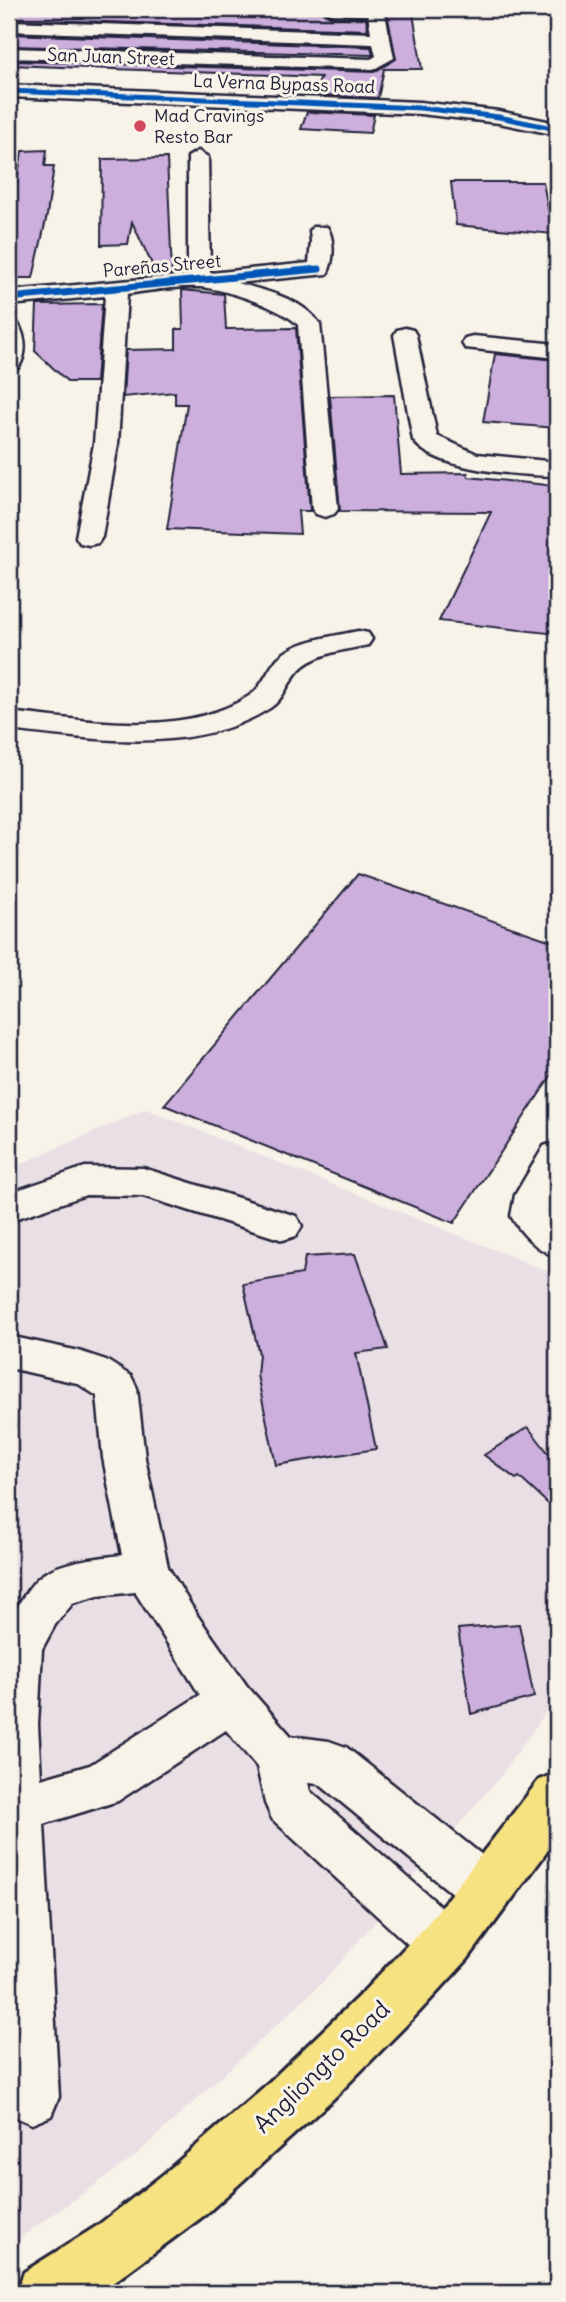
<svg xmlns="http://www.w3.org/2000/svg" width="566" height="2302" viewBox="0 0 566 2302" font-family="Delius,sans-serif">
<style>
.built{fill:#eadfe5}
.building{fill:#ccafdd;stroke:#22223b;stroke-width:2}
.lines{fill:none;stroke-linecap:round;stroke-linejoin:round}
.minor-casing{stroke:#22223b;stroke-width:5}
.major-casing{stroke:#22223b;stroke-width:6}
.minor{fill:#f7f3e8;fill-rule:evenodd}
.major{fill:#f7e281;fill-rule:evenodd}
.cycleway-far1-casing{stroke:#f7f3e8;stroke-width:8}
.cycleway-casing{stroke:#f7f3e8;stroke-width:10}
.cycleway-far1{stroke:#0057b8;stroke-width:5}
.cycleway{stroke:#0057b8;stroke-width:7}
.poi-dot{fill:#d1495b;stroke:#f7f3e8;stroke-width:2.5}
.labels{text-anchor:middle;stroke-width:6;stroke-linejoin:round;paint-order:stroke}
.far-street-label{font-size:18px;fill:#22223b;stroke:#f7f3e8}
.far-poi-label{font-size:18px;fill:#22223b;stroke:#f7f3e8;text-anchor:start}
.near-street-label{font-size:24px;fill:#22223b;stroke:#f7f3e8}
</style>
<rect width="100%" height="100%" fill="#f7f3e8"/>
<filter id="ink" filterUnits="userSpaceOnUse"><feTurbulence type="fractalNoise" baseFrequency=".0143" numOctaves="2"/><feDisplacementMap in="SourceGraphic" scale="14" xChannelSelector="R" yChannelSelector="G"/><feConvolveMatrix kernelMatrix="1 2 1 2 8 2 1 2 1" color-interpolation-filters="sRGB"/></filter>
<g filter="url(#ink)">
<!-- built -->
<path class="built" d="M425,9H557V17L427,18Z
M146,1109L552,1273L557,1266V1697L499,1778L325,1980L134,2157L9,2246V1169Z"/>
<!-- building -->
<path class="building" d="M9,9L322,12L332,17L366,18L368,30L9,19Z
M387,13H413L422,69H384L378,98L314,95L321,77L10,65L12,61L374,72L396,59Z
M9,34L371,47L373,55L9,46Z
M307,112L374,115L370,133L301,129Z
M47,150L45,166H54L47,215L33,278H9V231L22,151Z
M167,158L172,274L157,275L132,222L128,244L101,245L102,159Z
M451,182H543L553,234L456,225Z
M182,290L224,294L226,329L296,328L310,511H298L300,534L167,529L187,404H175V392L123,397L126,350L176,349V329H183Z
M102,304L96,382H68L35,351L37,305Z
M495,354L557,360V428L483,422Z
M394,395L401,474L468,473V477L557,486V634L439,621L491,512L340,511L330,396Z
M358,874L557,943V1067L454,1223L164,1105Z
M355,1254L388,1349L356,1353L376,1449L276,1465L257,1375L259,1354L243,1284L302,1274L305,1257Z
M528,1427L557,1464V1512L519,1477L516,1479L484,1455Z
M519,1624L534,1697L471,1714L458,1629Z"/>
<g class="lines">
<!-- minor casing -->
<g class="minor-casing">
<path id="minor" d="M323,9H384L394,58L374,69L9,58V48L371,59L376,56L373,44L9,31V21L371,33L368,15L332,14Z
M9,85L420,102L499,111L557,123V135L499,123L420,114L9,97Z
M198,151L208,157L210,273L309,263L311,241L310,231L313,227H327C335,239 334,262 327,274L237,283C266,291 302,298 320,324L338,509L334,514L325,517L316,514L312,509L298,325C283,308 220,287 197,287C174,286 150,291 127,294L118,444L102,537L98,543L89,545L80,543L76,537L94,444L105,296L9,305V291L188,275V157Z
M9,320L17,322C26,336 28,354 18,368L10,370Z
M405,328L413,330L416,335L437,436L477,454L557,462V476C522,475 434,471 413,440L394,335L397,330Z
M473,336L557,344V358L465,348L462,343L465,338Z
M358,631L368,633L372,639L368,645C346,650 315,653 299,670C288,682 284,699 270,708C195,756 91,739 9,730V712C85,720 181,739 249,696C263,687 267,670 278,658C298,639 333,637 358,631Z
M557,1142V1188L550,1212L557,1219V1257C538,1251 521,1234 511,1216L515,1195L544,1146Z
M85,1167L143,1168L296,1216L302,1226L296,1236L283,1240L143,1196L86,1195L9,1221V1193Z
M9,1336L79,1351L106,1360L131,1376L137,1388L145,1458L168,1567L197,1615L247,1686L291,1736L329,1741L346,1747L506,1874L513,1891L506,1908L488,1915L470,1908L319,1784L308,1783L310,1791L463,1926L470,1944L463,1962L445,1969L427,1962L272,1819L265,1803L257,1767L226,1730L118,1801L44,1824L59,2097L51,2116L32,2124L13,2116L9,2105V1622C18,1607 29,1582 45,1573C66,1560 98,1558 122,1555L103,1458L97,1396L77,1383L9,1368ZM135,1592L200,1695L90,1765L41,1779L38,1725L42,1649L55,1625L73,1603L98,1596Z"/>
</g>
<!-- major casing -->
<g class="major-casing">
<path id="major" d="M557,1773V1838L467,1960L418,2013L334,2098L206,2214L99,2293H16L24,2272L97,2226L165,2173L263,2088L363,1992L429,1922L539,1780Z"/>
</g>
<!-- minor -->
<use href="#minor" class="minor"/>
<!-- major -->
<use href="#major" class="major"/>
<!-- cycleway-far1 casing -->
<g class="cycleway-far1-casing">
<path id="cycleway-far1" d="M9,91L420,108L499,117L557,129"/>
</g>
<!-- cycleway casing -->
<g class="cycleway-casing">
<path id="cycleway" d="M9,298L319,269"/>
</g>
<!-- cycleway-far1 -->
<use href="#cycleway-far1" class="cycleway-far1"/>
<!-- cycleway -->
<use href="#cycleway" class="cycleway"/>
</g>
</g>
<!-- markers -->
<circle class="poi-dot" cx="140" cy="126" r="7"/>
<g class="labels">
<!-- far-street labels -->
<g class="far-street-label">
<text transform="translate(111 57) rotate(2)" y="6">San Juan Street</text>
<text transform="translate(284 84) rotate(2)" y="6">La Verna Bypass Road</text>
<text transform="translate(162 266) rotate(-5)" y="6">Pareñas Street</text>
</g>
<!-- far-poi labels -->
<g class="far-poi-label">
<text x="154" y="122">Mad Cravings<tspan x="154" dy="21">Resto Bar</tspan></text>
</g>
<!-- near-street labels -->
<g class="near-street-label">
<text transform="translate(322 2067) rotate(-44)" y="8">Angliongto Road</text>
</g>
</g>
<!-- margin -->
<rect width="566" height="2302" fill="none" stroke="#f7f3e8" stroke-width="35"/>
<rect x="18" y="18" width="531" height="2267" fill="none" stroke="#22223b" stroke-width="2.5" filter="url(#ink)"/>
</svg>
